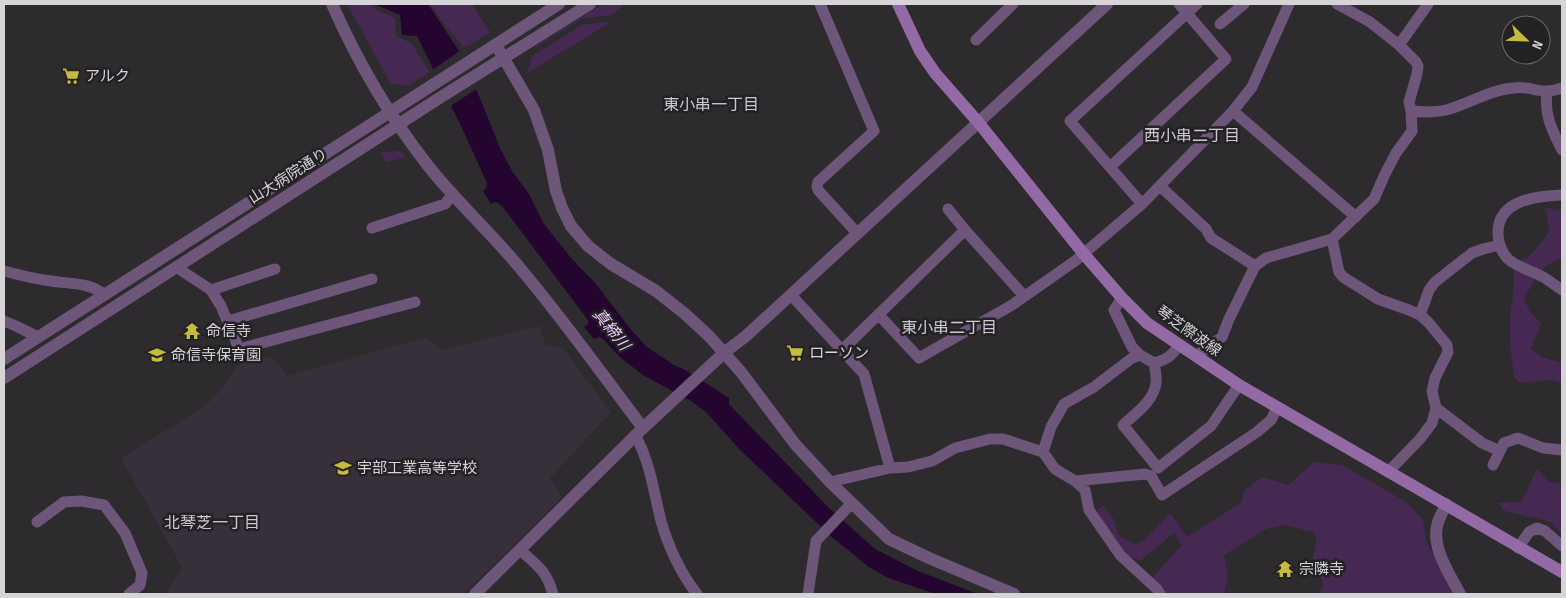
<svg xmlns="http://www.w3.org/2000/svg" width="1566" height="598" viewBox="0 0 1566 598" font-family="'Sofia Sans Condensed','Noto Sans JP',sans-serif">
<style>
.built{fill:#37303a}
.green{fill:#462953}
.water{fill:#240530}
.pier{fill:#2e2b2f}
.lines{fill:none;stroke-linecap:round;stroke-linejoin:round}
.minor{stroke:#6e557a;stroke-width:11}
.tertiary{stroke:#6e557a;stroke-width:12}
.secondary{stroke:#936aa5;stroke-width:12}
.labels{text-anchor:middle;stroke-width:5;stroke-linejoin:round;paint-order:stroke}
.poi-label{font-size:15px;fill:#d6d4d7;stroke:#242125;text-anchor:start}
.street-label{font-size:15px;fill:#d6d4d7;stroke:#242125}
.neighbourhood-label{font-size:16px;fill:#cdcacf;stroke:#242125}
.water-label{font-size:16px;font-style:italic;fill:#eecffc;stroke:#242125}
</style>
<rect width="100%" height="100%" fill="#2e2b2f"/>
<!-- built -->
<path class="built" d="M540,326L545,345L562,347L611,412L550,478L562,498L463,594H166L182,567L121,458L204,407L221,390L239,365L271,356L287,376L427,337L441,350Z"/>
<!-- green -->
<path class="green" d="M347,4H369L377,10L395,18L396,36L411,43L430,72L408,86L400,84H391Z
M430,4H472L490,32L470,45L463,47L444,24Z
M603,4H622L623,6L611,15L583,18L536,47L535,46Z
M607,22L608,24L527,73L532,56L582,25Z
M400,151L406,157L386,162L381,152Z
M1545,208L1562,211V259C1543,262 1532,284 1524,299L1530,312L1541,323L1531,349L1541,357L1562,363V383L1551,380L1520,383L1514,377L1510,344V312L1513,297L1514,268L1520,260L1530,256L1550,231Z
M1314,462L1342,465L1406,502L1423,520L1426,540L1452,594H1319L1323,584L1313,558L1317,541L1313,532L1284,525L1266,529L1224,555L1228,576L1224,594H1166L1153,577L1182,545L1174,533L1140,561L1126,555L1104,528L1098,509L1103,506L1113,518L1118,535L1133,544L1141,542L1170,513L1187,537L1241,503L1244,491L1262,477L1288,485Z
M1537,469L1548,481L1562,484V535L1551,522L1505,511L1498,503L1520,502C1529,493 1530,480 1537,469Z"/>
<!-- water -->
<path class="water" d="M374,4H428L459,51L482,103L500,148L512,171L529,194L544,224L571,258L596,284L632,331L647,347L674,365L685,370L729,398V404L827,506L875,549L918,571L978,594H935L886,577L869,567L833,538L739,449L706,412L691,401L643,375L621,358L602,338L599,337L594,339L584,327L588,324V320L502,206L496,202L491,204L483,191L486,188L487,183L462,128L417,36L402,35L400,15Z"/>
<!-- pier -->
<path class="pier" d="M461,50L478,88L449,107L431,71Z"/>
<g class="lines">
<!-- minor -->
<path class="minor" d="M820,4L874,131L818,182L817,186L818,190L857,233
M1220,24L1244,4
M976,40L1013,4
M1399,45L1428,4
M1547,93C1544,115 1552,130 1562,150
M1233,111L1356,217
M1411,111C1423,112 1434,113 1446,110C1469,104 1489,90 1513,88C1533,85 1539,96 1562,88
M1110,167L1226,59L1179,4
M1160,186L1206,229L1211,238L1255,266
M1562,195C1536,196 1497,200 1498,234C1498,243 1502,253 1508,259C1517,267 1532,271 1543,277C1550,281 1556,286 1562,290
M1142,204L1070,121L1197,4
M948,209L965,230
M372,228L445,204L453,194
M1332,239L1339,272L1343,277L1378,299L1409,310L1420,315L1428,322L1447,345L1448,352L1435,378L1432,391L1436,408L1432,423L1420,439L1388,472
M176,267L211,290L221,306L239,349L415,302
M4,271C19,275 35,279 51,281C70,284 89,282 105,295
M211,290L275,269
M791,295L864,374L890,468
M1122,298L1114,310L1132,347L1140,355L1154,363C1166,360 1172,356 1179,345
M879,315L919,358L1012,305L1075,261L1142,204L1233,111L1252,87L1289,4
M1420,315L1429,290L1435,282L1472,253L1483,249L1500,245
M4,321L16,326L38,337
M228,321L372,279
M842,350L965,230L1024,296
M1196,356L1222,337L1229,319L1255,266L1266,258L1332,239L1374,199L1385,174L1396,153L1412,131L1411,111L1409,102L1417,74L1418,66L1416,62L1399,45L1370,22L1337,4
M1154,363C1155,369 1157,377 1156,383C1154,401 1135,414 1123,425L1158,468L1211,426L1239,385
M1436,408L1482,443L1500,451
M635,435C650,461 654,493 661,521C668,546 681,574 697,594
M1043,452L1051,427L1064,404L1094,387L1132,358L1140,355
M1493,465L1504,443L1518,438L1543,448L1562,450
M1075,481L1085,490L1089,510L1120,555L1157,589L1160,594
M830,482L890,468L908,467L932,461L955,448L990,439H1003L1043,452L1055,469L1075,481L1145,474L1151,476L1162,495L1257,432L1271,420L1277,408
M37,522L64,502L81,501L104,505L125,533L142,573L140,585L129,594
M1518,548L1529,532L1537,528L1545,531L1562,546
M520,550C538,566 546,570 553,594
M808,594L816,541L852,503"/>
<!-- tertiary -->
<path class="tertiary" d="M332,4C357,61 390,117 429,167C457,202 491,233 520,268C563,319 602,374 643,428
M496,45L534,110L548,150L556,191L562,208L571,226L588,246L611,264L656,291L684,313L709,336L741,372L795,444L830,482L889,539L929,558L1014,594
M4,359L559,4
M4,378L441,97L590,4
M1446,504C1444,510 1440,516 1438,522C1430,546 1449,573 1460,594
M475,594L643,428L725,352L746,336L1107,4"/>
<!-- secondary -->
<path class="secondary" d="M898,4L920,51L935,73L978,122L1083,253L1122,298L1147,323L1239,385L1562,572"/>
</g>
<!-- icons -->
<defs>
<g id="supermarket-bare" transform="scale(1.35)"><path d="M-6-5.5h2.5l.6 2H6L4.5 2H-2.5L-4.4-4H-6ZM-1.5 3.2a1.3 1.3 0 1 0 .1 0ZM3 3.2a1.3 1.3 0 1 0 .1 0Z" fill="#c5bc3d" stroke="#242125" stroke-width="2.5" paint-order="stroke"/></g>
<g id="temple-bare" transform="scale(1.35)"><path d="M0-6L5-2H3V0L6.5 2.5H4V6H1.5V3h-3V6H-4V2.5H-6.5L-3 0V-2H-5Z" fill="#c5bc3d" stroke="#242125" stroke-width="2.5" paint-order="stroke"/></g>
<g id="school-bare" transform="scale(1.35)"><path d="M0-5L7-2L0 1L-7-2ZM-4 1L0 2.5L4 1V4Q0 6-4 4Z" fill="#c5bc3d" stroke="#242125" stroke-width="2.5" paint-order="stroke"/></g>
</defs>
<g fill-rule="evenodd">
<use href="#supermarket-bare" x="71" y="76"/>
<use href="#temple-bare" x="192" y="331"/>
<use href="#supermarket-bare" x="795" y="353"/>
<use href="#school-bare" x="157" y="355"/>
<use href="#school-bare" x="343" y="468"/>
<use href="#temple-bare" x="1285" y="569"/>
</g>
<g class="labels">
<!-- poi labels -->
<g class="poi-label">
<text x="85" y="81">アルク</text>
<text x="206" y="336">命信寺</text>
<text x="809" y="358">ローソン</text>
<text x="171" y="360">命信寺保育園</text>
<text x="357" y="473">宇部工業高等学校</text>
<text x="1299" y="574">宗隣寺</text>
</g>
<!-- street labels -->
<g class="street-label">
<text transform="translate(288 176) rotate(-32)" y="5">山大病院通り</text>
<text transform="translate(1189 331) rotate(35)" y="5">琴芝際波線</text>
</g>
<!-- neighbourhood labels -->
<g class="neighbourhood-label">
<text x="711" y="110">東小串一丁目</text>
<text x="1192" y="141">西小串二丁目</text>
<text x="949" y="333">東小串二丁目</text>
<text x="212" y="528">北琴芝一丁目</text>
</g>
<!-- water labels -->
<g class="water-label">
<text transform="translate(612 329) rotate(51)" y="6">真締川</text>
</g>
</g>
<!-- border -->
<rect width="1566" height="598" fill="none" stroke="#d6d4d7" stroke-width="10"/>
<!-- north arrow -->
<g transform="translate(1526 40) rotate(113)"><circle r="24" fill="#242125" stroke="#6b696c"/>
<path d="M0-4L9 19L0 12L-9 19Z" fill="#c5bc3d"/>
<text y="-8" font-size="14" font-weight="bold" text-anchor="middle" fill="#d6d4d7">N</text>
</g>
</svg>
